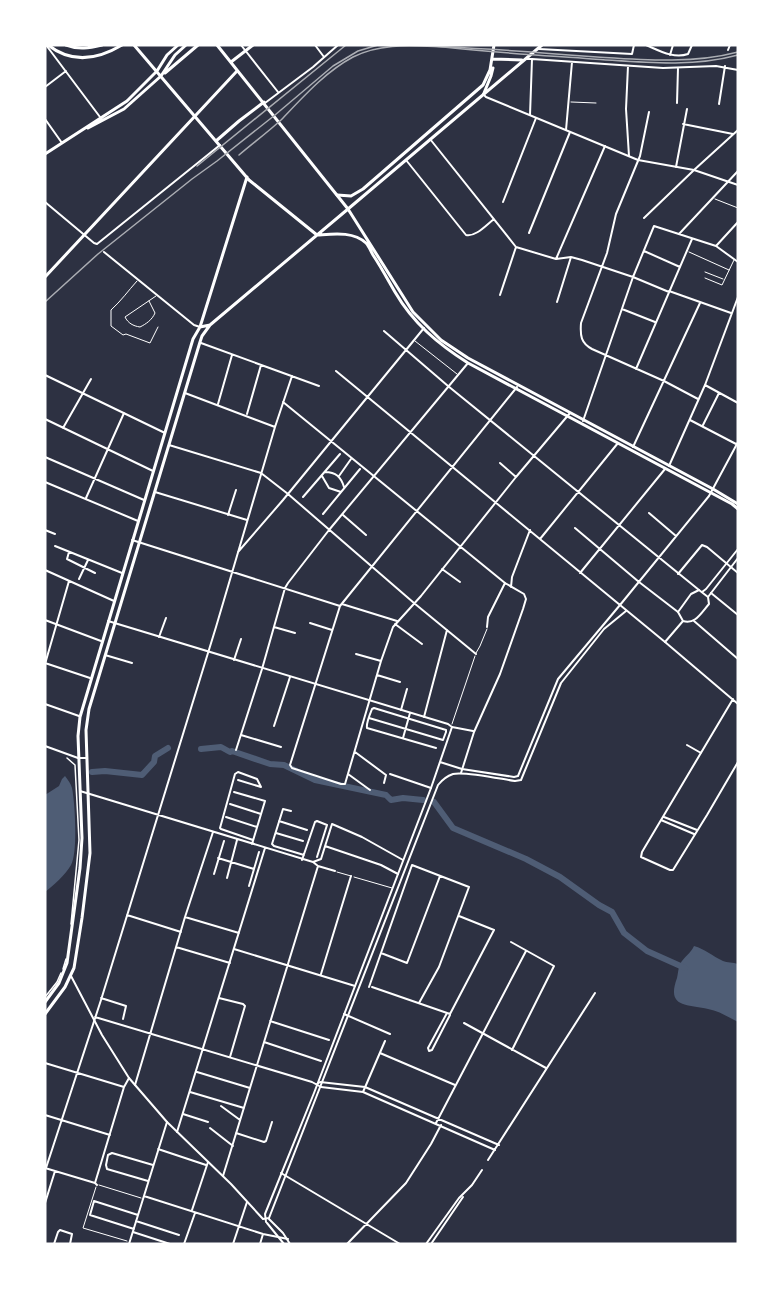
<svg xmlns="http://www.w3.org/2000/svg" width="783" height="1289" viewBox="0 0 783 1289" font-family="Inter,sans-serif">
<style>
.water{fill:#4f5d75}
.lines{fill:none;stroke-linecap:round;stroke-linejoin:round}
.river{stroke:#4f5d75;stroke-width:6}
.service{stroke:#fff;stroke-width:1}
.pedestrian{stroke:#fff;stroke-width:1.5}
.minor{stroke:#fff;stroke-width:2}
.tertiary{stroke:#fff;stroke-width:2}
.secondary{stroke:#fff;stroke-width:3}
.primary{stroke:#fff;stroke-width:3}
.tram{stroke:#abadb3;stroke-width:1.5}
.rail{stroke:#abadb3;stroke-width:1.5}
</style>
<rect width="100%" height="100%" fill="#2d3142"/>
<!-- water -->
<path class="water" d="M65,776C68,780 71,784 72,788C75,802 78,853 71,865C66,874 53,886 45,892V795L59,786L62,779Z
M694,946C705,949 712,956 723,961C727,963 733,962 738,964V1022C728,1017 719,1011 708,1009C687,1004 666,1008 677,978C678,974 678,969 680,964C684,957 691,953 694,946Z"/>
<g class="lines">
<!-- river -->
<path class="river" d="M201,749L221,747L230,752L232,751L270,764L284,765L315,780L386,795L391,800L403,798L423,800
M92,772L105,771L142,775L154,762L155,756L168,748
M434,802L453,828L526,859L560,877L599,905L612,912L624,933L647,951L685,968"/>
<!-- service -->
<path class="service" d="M571,102L596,103
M715,199L738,208
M689,252L729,270
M705,272L723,279
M705,278L722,285L734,260
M137,281C128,291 121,301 111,310V326L123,335L126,334L150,343L158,327
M149,301L155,313C152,320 146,324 140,327C133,326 128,323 125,317L156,296
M415,341L457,374
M476,653L480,646L487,629
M452,724L475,656
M337,872L351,876
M354,877L392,888
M99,1185L141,1198
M96,1187L83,1228L127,1241"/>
<!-- pedestrian -->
<path class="pedestrian" d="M67,758L75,765L79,840L71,924
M63,969L66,959
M45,997L57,982L61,973"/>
<!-- minor -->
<path class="minor" d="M46,45L100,117
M241,45L278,92
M315,45L324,57
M646,45C660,51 674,59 688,54L692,45
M539,49L632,54L634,45
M728,50L730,45
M670,55L673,45
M527,59H532L663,68L716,66L738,70
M628,66L626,109L629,156
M45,87L66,71
M265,103L313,67L338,45
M677,103L678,68
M719,104L725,66
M649,112L640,156L616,214L607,253L581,323C580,336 581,343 592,349L664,381L698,399
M530,115L532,59
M45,119L62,143
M683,124L733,134
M566,130L572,62
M430,139L516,247
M406,160L466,235C476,237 486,225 494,219
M676,167L687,109
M45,202L94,243L97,244L220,145
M503,202L536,118
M644,218L694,170L738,130
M529,233L570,132
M679,234L738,171
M716,246L738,222
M516,247L556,259L571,257L582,260L633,277L669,292
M644,251L680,267
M104,252L194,325L200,327
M556,259L605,146
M669,291L731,313
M500,295L516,247
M557,302L571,257
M622,309L655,322
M384,331L448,386L699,590
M201,343L319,386
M636,369L692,239
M336,371L620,605L709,496L738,442
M45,375L165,433
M705,385L738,403
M517,387L340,606L290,765L292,768L341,784H345L381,661L393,627L421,596L516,477L570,413
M185,393L275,427
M283,402L505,583L524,594L526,599L523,609L500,674L474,732L461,773
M218,404L232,355
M247,414L261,365
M45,419L153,471
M690,420L738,445
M583,421L633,277L654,226L716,246L738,262
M703,425L719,393
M63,428L91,379
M169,445L261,473L288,494L414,603L476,654
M633,447L700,303
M45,457L144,500
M500,463L516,477
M669,466L705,385L738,297
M325,472C336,472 341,477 344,487
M322,476L329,488L341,492
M339,476L351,459
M45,482L138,521
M155,492L247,520
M303,497L340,454
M86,498L124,413
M649,513L676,536
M323,514L360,469
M228,515L236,490
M343,515L366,535
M575,528L639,582L678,612
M45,530L55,534
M540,539L618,443
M132,540L340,606
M55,546L122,573
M69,552L67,559L95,573
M238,552L283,500L424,328
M442,569L460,582
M45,570L114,601
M580,573L665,469
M678,574L702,545L707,547L738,573
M79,579L88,560
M511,587L512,577L530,530
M711,593L738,615
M342,604L397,621
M694,621L738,659
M310,623L332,630
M395,624L422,644
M274,627L295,633
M487,627L488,617L505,583
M159,637L166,618
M665,642L738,704
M356,654L381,661
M105,655L132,663
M234,660L241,639
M45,663L90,678
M45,664L69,581
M377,675L400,682
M733,699L642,852L641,857L670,870H673L707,815L738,762
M45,704L79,716
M401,710L407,689
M424,717L447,630
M369,718L443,740L446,732V730L374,708L372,709C370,714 366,723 367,728L436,748
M274,726L290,677
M452,727L473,731
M241,735L281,747
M403,738L410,713
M687,745L701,753
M236,750L262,669L285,588L288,583L329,530L468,363
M355,752L386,775L384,783
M348,774L370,790
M390,774L431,788
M238,780L261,787L257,779L238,772L235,774L220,828L221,829L253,840
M80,791L313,862L318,866L335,871
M234,792L265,801L252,844
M230,804L261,814
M291,811L283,809L272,844L274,846L304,855
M226,817L257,827
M664,817L697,830
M661,820L694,834
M279,821L307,830
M276,833L303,841
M325,846L381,865L398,874
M218,858L254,869
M302,860L315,822L317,821L327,825L317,857
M313,862L321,859L332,824L362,837L403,860
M214,874L224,841
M227,878L237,840
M249,886L259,852
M127,915L181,932
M185,917L239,933
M511,942L554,966L512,1050
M176,947L230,963
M234,949L355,986
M381,953L407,963L440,876
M321,974L351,876
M369,987L412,865L469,887L439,967L419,1003
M372,987L450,1014L494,930L459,916
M101,998L126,1006L123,1019
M219,998L243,1004L245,1006L230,1057
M447,1013L428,1048L429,1051L432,1050L450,1015
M344,1014L390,1034
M95,1017L312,1082L321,1087L363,1092L495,1150
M270,1021L329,1040
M464,1023L546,1068
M264,1042L321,1061
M380,1053L455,1085
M45,1063L124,1087
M197,1072L250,1088
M317,1084L320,1082L365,1087L499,1145
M135,1085L185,917L213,832
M190,1092L244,1108
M363,1092L385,1041
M221,1106L240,1120
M183,1114L208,1122
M45,1115L110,1135
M436,1123L526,951
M210,1128L233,1146
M177,1132L265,848
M236,1133L264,1142L266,1141L272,1122
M158,1149L206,1165
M488,1160L595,993
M45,1168L95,1183L97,1185
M46,1168L101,1000L216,627L275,427L292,376
M281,1173L400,1244
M223,1176L318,866
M148,1181L107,1169L106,1165L108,1155L112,1153L153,1165
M95,1183L124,1087L129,1078
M144,1196L263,1234L288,1239
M45,1203L55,1171
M192,1210L208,1162
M136,1221L179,1235
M134,1229L90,1215L94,1201L138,1215
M133,1232L170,1244
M54,1244L58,1232L60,1230L72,1234L70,1244
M129,1244L167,1122
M184,1244L195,1213
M233,1244L247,1202
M260,1244L263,1234
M347,1244L406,1183L431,1144L441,1125
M426,1244L459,1198L472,1185L482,1170
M431,1244L463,1197"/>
<!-- tertiary -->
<path class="tertiary" d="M483,94L486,97L638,160L694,170L738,185
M702,592L706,589L738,549
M45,620L101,641
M108,621L448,724L452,727L431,788L314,1093L265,1214L266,1222
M683,621C695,625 701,613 709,604L708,597L711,593L738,558
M683,621L678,612L691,594L699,590L708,597
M45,746L78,758H86
M440,762L462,769L514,777L518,776L558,679L620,605L665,642L683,621
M71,976L102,1035L129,1078L167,1122L231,1184L263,1219
M263,1219L269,1218L438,785C442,780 447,776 453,774C464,771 501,779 515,781L521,780L561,683L604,629L626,611
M269,1219L283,1233L290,1244
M267,1223L284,1244"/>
<!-- secondary -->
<path class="secondary" d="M492,59L522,60
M484,93L491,76L493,68
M337,195L351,196L363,189L483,85L490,70L494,45
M348,209L542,45
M45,277L237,71"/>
<!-- primary -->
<path class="primary" d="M48,45C72,64 97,60 122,45
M66,45C79,50 89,48 102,45
M134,45L249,180L317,235C333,234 353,231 366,243C369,246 371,252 373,255C381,267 388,280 395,292C413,323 438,344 468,363L732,504L738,509
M217,45L348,209L413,312L441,340L468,358L713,489L738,504
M231,62L253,45
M165,73L198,45
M88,128L124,109L161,76L175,55L186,45
M216,141L239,121L264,102
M45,154L127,101L157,71L167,55L178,45
M200,327L210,325L348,209
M45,1002L59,983L67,963L80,868L82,838L78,736L80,717L193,339L200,327L247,177
M45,1014L65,987L74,968L82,918L90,853L86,730L89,709L200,342L202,336L210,325"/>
<!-- tram -->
<path class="tram" d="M239,155C253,143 268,132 281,120C303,97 325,72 353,57C382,42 415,46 447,47C497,49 547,53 597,57C644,60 693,64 738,52"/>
<!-- rail -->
<path class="rail" d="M427,45C481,52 537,55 592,59C641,62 690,68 738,55
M197,166L346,45
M45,302L98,254L192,179L217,161L275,115L333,66L358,51L378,45"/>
</g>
<!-- border -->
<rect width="783" height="1289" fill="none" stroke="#ffffff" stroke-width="93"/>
</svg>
